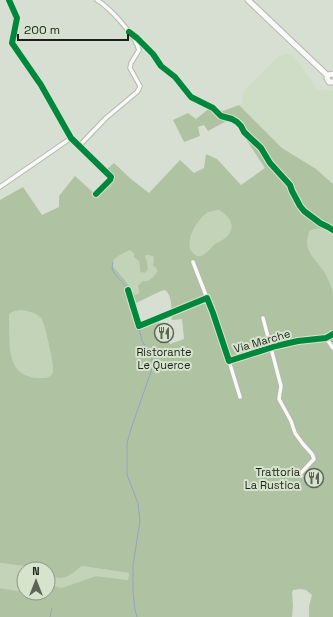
<svg xmlns="http://www.w3.org/2000/svg" width="333" height="617" viewBox="0 0 333 617" font-family="'Space Grotesk',sans-serif">
<style>
.built{fill:#d0ddc6}
.green{fill:#c3d3b8}
.forest{fill:#afc3a2;fill-rule:evenodd}
.lines{fill:none;stroke-linecap:round;stroke-linejoin:round}
.stream{stroke:#92a5c3;stroke-width:1}
.minor-casing{stroke:#b2b8ae;stroke-width:5.5}
.secondary-casing{stroke:#b2b8ae;stroke-width:7}
.minor{stroke:#f9faf8;stroke-width:3.5}
.secondary{stroke:#f9faf8;stroke-width:5}
.cycleway-casing{stroke:#d6e4cd;stroke-width:8}
.cycleway{stroke:#00873e;stroke-width:6}
.labels{text-anchor:middle;stroke-width:4;stroke-linejoin:round;paint-order:stroke}
.street-label{font-size:11px;fill:#1b2018;stroke:#d6e4cd}
.poi-label{font-size:11px;fill:#1b2018;stroke:#d6e4cd}
</style>
<rect width="100%" height="100%" fill="#d7dfd2"/>
<!-- built -->
<path class="built" d="M285,54L293,55L310,78L314,86L317,89L333,91V184L316,169L282,148L239,105L243,103L242,96L243,92L278,57Z"/>
<!-- green -->
<path class="green" d="M219,210C230,216 237,227 226,237C222,241 217,243 213,246C209,250 205,257 198,256C194,255 191,251 190,248C187,238 199,218 207,213C211,211 215,211 219,210Z
M316,228L322,229L333,233V293C331,285 328,277 323,270C319,264 313,259 309,252C304,243 306,232 316,228Z
M130,250L139,261L140,270L148,268L147,261L145,257L146,255H149L154,257V260L153,263L154,267L156,268C159,278 145,283 137,287L139,293L135,295L126,280L113,266L112,261C118,254 123,254 130,250Z
M21,310C28,311 36,313 41,318C45,323 54,366 53,372C51,378 45,378 40,378C3,377 11,341 9,315L10,313L16,311Z
M0,563L42,568L43,569H24V592L0,588Z
M82,566L129,573L128,580L96,576L62,589L48,585V573C62,584 70,575 82,566Z"/>
<!-- forest -->
<path class="forest" d="M239,105L282,148L316,169L333,184V233C325,229 318,226 310,231C301,249 314,257 323,270C328,277 331,285 333,293V617H309V606L312,595L306,590L300,589L293,590L292,593L293,605L292,617H0V588L24,592V593H48V585L62,588L96,576L128,580L129,573L82,566C70,575 62,584 48,573V569L0,563V200L23,187L42,215L59,207V196L75,176L96,195L114,179L106,170L114,163L131,179L149,193L180,160L194,173L204,168L206,154L217,159L241,185L265,168L232,118L208,131L204,125L198,127L200,136L184,142L173,120L188,113L196,119L211,107L223,111ZM219,210C229,216 236,225 228,235C225,239 219,242 215,244C210,248 205,257 198,256C194,255 191,251 190,248C187,237 199,218 207,213C211,211 215,211 219,210ZM130,250L134,254V257L139,261L140,270L141,273L143,272L145,273L148,269L147,261L145,257L146,255H149L154,257L153,266L156,268L157,271C155,277 149,282 143,281C136,287 138,285 139,293L135,295L126,281L113,266V261C118,255 124,253 130,250ZM165,290C173,296 171,310 172,320L182,319L184,339L170,344L158,321L139,324L134,304L161,291ZM21,310C28,311 36,313 41,318C45,323 54,366 53,372C51,378 45,378 40,378C3,377 11,341 9,315C11,311 17,311 21,310Z"/>
<g class="lines">
<!-- stream -->
<path class="stream" d="M113,262C113,264 112,266 112,268C113,276 125,281 127,290
M50,617L52,608
M137,617L135,610L133,592V565L140,521L138,503L127,475V443L132,426L153,366L151,354L142,341L139,327"/>
<!-- minor casing -->
<g class="minor-casing">
<path id="minor" d="M9,0L17,18L12,43L41,85L71,138L111,177L110,180L96,194
M129,32L137,38L153,54L161,66L175,77L191,97L213,108L221,116L232,119L237,122L241,126L244,132L261,148L270,163L290,185L292,191L300,206L304,211L320,223L328,227L333,230
M79,146L106,118L137,92L139,89L140,86L130,68L131,63L139,50C135,35 110,8 97,0
M0,187L71,138
M193,262L207,298
M128,290L139,326L207,298L213,313L229,361L276,346L298,341L326,338L333,334
M263,318L281,386L279,399L291,421L295,433L303,444L312,454L314,459L300,474L301,476
M326,338L333,348
M229,361L240,397"/>
</g>
<!-- secondary casing -->
<g class="secondary-casing">
<path id="secondary" d="M248,0L328,76
M333,74L328,75L327,78L329,82H333"/>
</g>
<!-- minor -->
<use href="#minor" class="minor"/>
<!-- secondary -->
<use href="#secondary" class="secondary"/>
<!-- cycleway casing -->
<g class="cycleway-casing">
<path id="cycleway" d="M9,0L17,18L12,43L41,85L71,138L111,177L110,180L96,194
M129,32L137,38L153,54L161,66L175,77L191,97L213,108L221,116L232,119L237,122L241,126L244,132L261,148L270,163L290,185L292,191L300,206L304,211L320,223L328,227L333,230
M128,290L139,326L207,298L213,313L229,361L276,346L298,341L326,338L333,334"/>
</g>
<!-- cycleway -->
<use href="#cycleway" class="cycleway"/>
</g>
<!-- icons -->
<defs>
<g id="restaurant-ring" transform="scale(1)"><circle r="9.5" fill="#d6e4cd" stroke="#5d6359" stroke-width="1.5"/><path d="M-5-6h1v4h1v-4h1v4h1v-4h1v5L-1.5 .5V6h-2V.5L-5-1ZM5-6V6H3V1.5H1.5Q1.5-4 5-6Z" fill="#5d6359"/></g>
</defs>
<g fill-rule="evenodd">
<use href="#restaurant-ring" x="164" y="333"/>
<use href="#restaurant-ring" x="314" y="478"/>
</g>
<g class="labels">
<!-- street labels -->
<g class="street-label">
<text transform="translate(262 341) rotate(-16)" y="4">Via Marche</text>
</g>
<!-- poi labels -->
<g class="poi-label">
<text x="164" y="356">Ristorante<tspan x="164" dy="13">Le Querce</tspan></text>
<text x="300" y="476" text-anchor="end">Trattoria<tspan x="300" dy="13">La Rustica</tspan></text>
</g>
</g>
<!-- north arrow -->
<g transform="translate(36 581)"><circle r="19" fill="#d6e4cd" stroke="#8b9685"/>
<path d="M0-3L7 15L0 10L-7 15Z" fill="#5d6359"/>
<text y="-6" font-size="11" font-weight="bold" text-anchor="middle" fill="#1b2018">N</text>
</g>
<!-- scale -->
<path d="M18 34v6h110v-6" fill="none" stroke="#1b2018" stroke-width="2"/>
<text x="24" y="34" font-size="12" fill="#1b2018" stroke="#d6e4cd" stroke-width="3" paint-order="stroke">200 m</text>
</svg>
